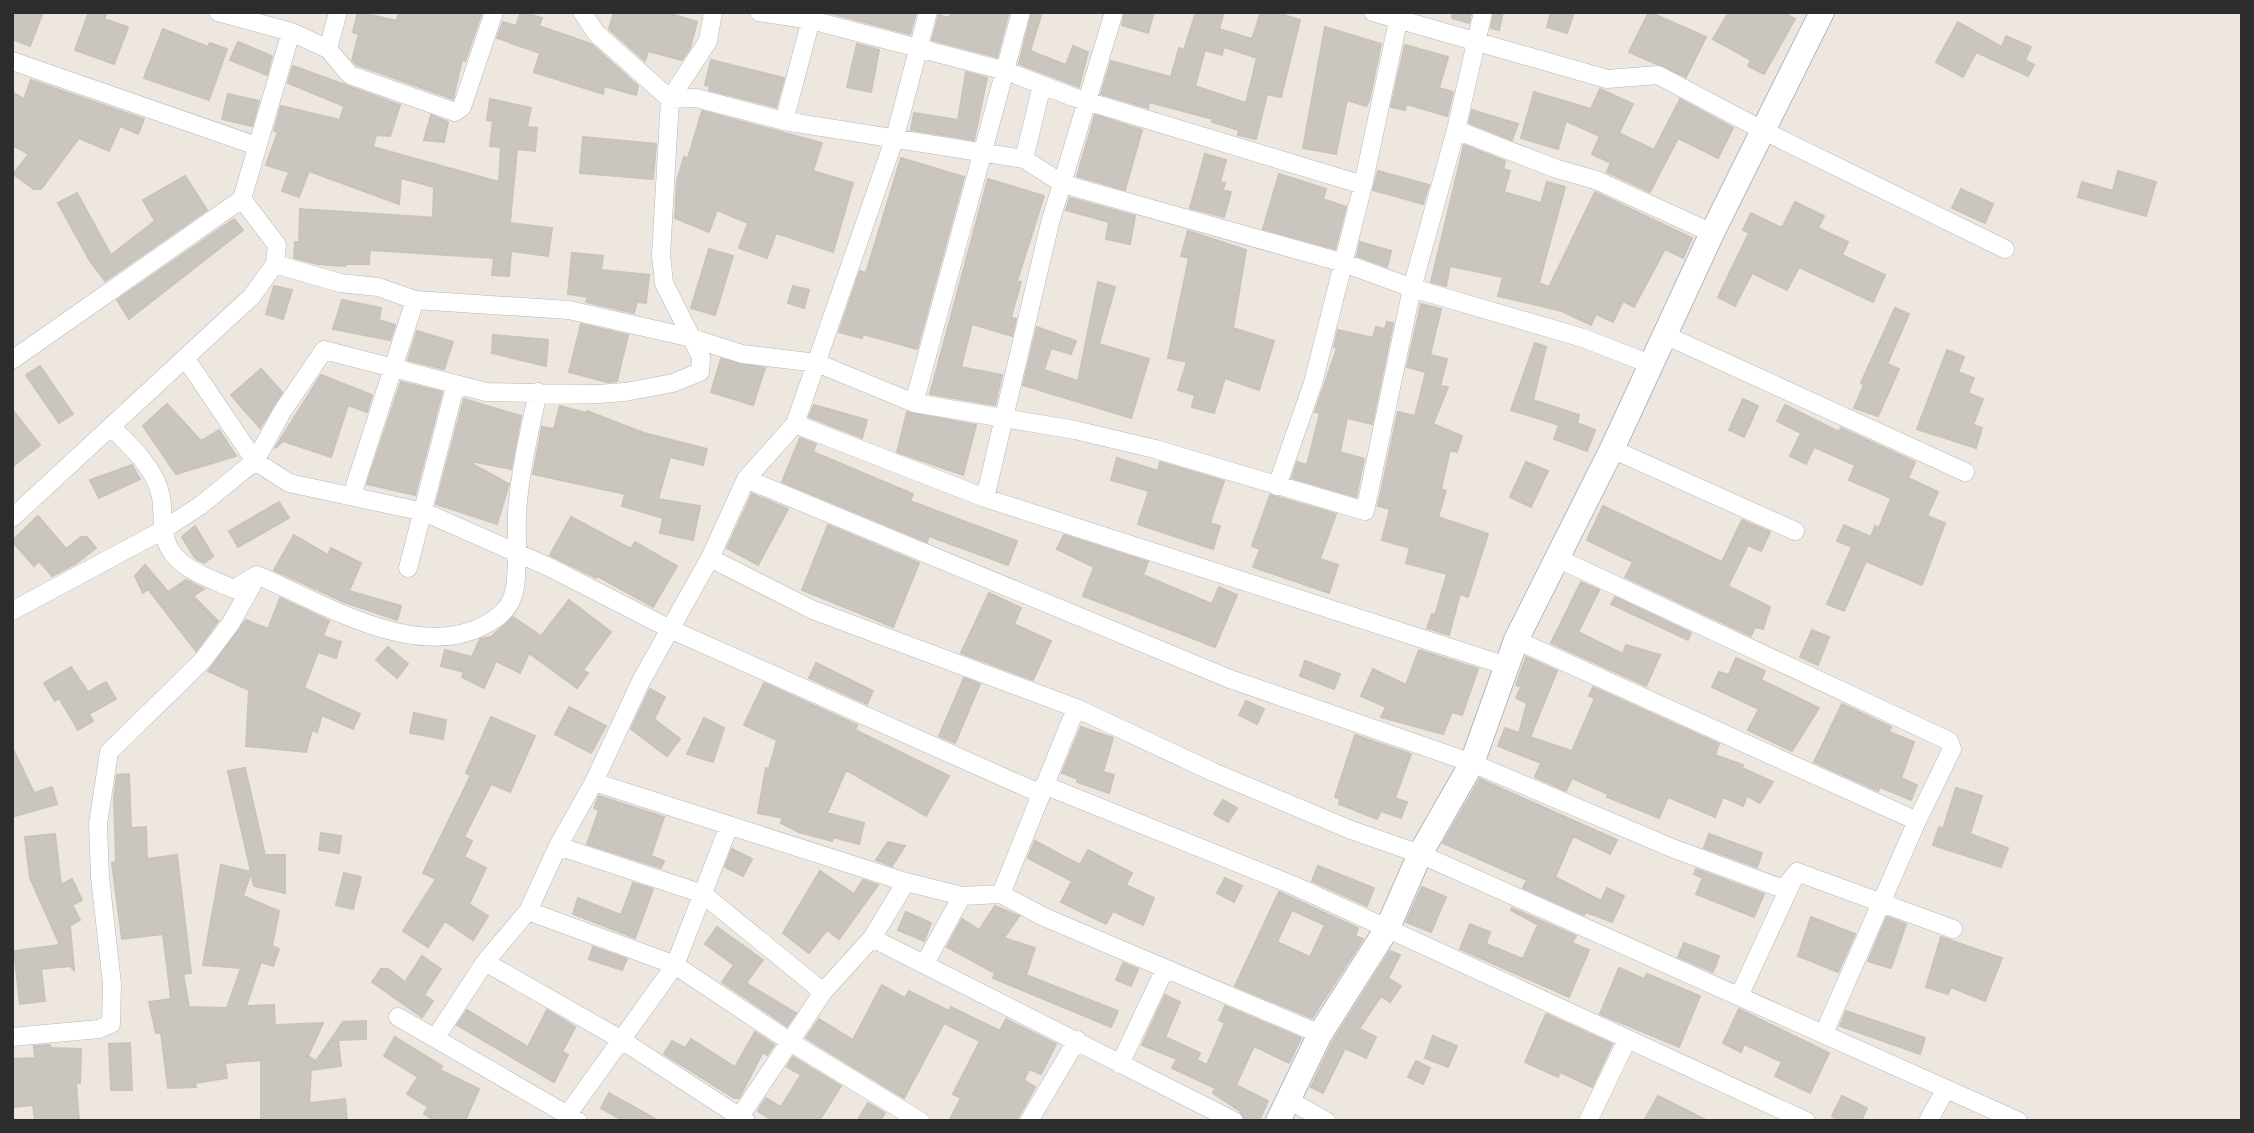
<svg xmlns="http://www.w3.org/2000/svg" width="2254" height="1133" viewBox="0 0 2254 1133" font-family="Poppins,sans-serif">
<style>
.building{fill:#cac5be;stroke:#cac3b9;stroke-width:2;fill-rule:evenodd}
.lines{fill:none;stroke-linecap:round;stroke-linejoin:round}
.street-casing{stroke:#b3b7c0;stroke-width:19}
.secondary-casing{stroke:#b3b7c0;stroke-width:26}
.street{stroke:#fff;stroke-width:18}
.secondary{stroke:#fff;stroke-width:24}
</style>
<rect width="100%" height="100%" fill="#eee7e0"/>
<!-- building -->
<path class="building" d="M12,12H43L30,46L12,39Z
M89,12H107L104,19L128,27L114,64L75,50Z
M358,12L397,21L399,12H471L481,15L465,61L462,60L453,99L357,65L352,60L359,34L353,32Z
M521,12L542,18L539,26L591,44L638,86L636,95L604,86L603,94L534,72L540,53L497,38L503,22L516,26Z
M614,12H665L697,22L690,48L682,60L648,51L645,61L609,29Z
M826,12H916L910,34Z
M951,12H1009L997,57L932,40L939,15L949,18Z
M1032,12H1042L1030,51L1066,65L1073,46L1088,52L1079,87L1019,64Z
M1125,12H1154L1148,33L1122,25Z
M1196,12H1224L1219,29L1252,39L1261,12H1274L1300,20L1281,97L1267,94L1256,139L1238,135L1239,130L1212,122L1213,119L1149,102L1148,108L1101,94L1111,61L1171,77L1179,48L1184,50ZM1224,47L1257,58L1246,103L1195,86L1205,50L1222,55Z
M1453,12H1471L1469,23L1452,18Z
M1494,12H1503L1499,30L1491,28Z
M1551,12H1574L1567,33L1547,27Z
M1649,12L1706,37L1686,77L1629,52Z
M1729,12H1782L1795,19L1764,74L1748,66L1751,60L1713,39Z
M1958,22L2002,47L2006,36L2031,47L2025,60L2034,65L2028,76L1976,52L1963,77L1936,62Z
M1325,27L1381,44L1369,101L1366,106L1347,100L1336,154L1303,148Z
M163,29L208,47L210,43L227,49L209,100L144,78Z
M238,42L272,56L267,75L230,60Z
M857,44L879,50L871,92L847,87Z
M1405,45L1448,57L1439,88L1453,92L1447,116L1406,104L1405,110L1391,107Z
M711,60L784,78L776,107L709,90L710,86L705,85Z
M293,66L400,105L390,136L376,135L373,147L499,182L501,147L490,146L493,121L487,120L490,99L531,108L527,127L537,128L535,151L517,149L510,223L552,228L548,256L511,251L509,276L492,275L494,258L370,250L369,264H345V266L317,264L294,258L295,242H299L300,209L439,218L433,216L434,187L401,178L399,204L309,171L299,197L282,191L289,172L266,165L278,132L274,131L281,106L340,120L344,106L288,83Z
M966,72L987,78L974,140L911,130L914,113L958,120Z
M31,80L144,119L138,134L120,126L109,151L79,138L41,189H34L13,174L29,154L12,145V92L24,99Z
M1600,89L1633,104L1619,133L1654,150L1680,99L1733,128L1718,158L1678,138L1650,192L1607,172L1611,163L1592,154L1600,136L1566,121L1558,149L1521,138L1534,92L1591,109Z
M228,94L259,101L252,126L222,119Z
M1472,110L1518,124L1512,140L1469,123Z
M702,111L822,143L813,171L853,183L833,252L776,233L767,258L739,248L748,223L717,210L709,232L675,218L677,181L684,157L688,158Z
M431,115L448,122L444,142L424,140Z
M1095,115L1142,130L1125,190L1077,176Z
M583,137L656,144L653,179L580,173Z
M1464,145L1505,161L1503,169L1510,171L1504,192L1541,203L1547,182L1565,187L1539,283L1549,287L1595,192L1692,238L1683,258L1665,249L1634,307L1623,301L1613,322L1596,314L1591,325L1562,311L1498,296L1503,277L1450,266L1446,286L1431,282Z
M1205,154L1226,160L1220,182L1225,183L1223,190L1231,192L1224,217L1190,208Z
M901,158L964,177L917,349L863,334L862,338L839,332L860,271L866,273Z
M1378,171L1429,185L1423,204L1373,190Z
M2118,171L2156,182L2146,216L2078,197L2082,182L2113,191Z
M1279,174L1326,189L1323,199L1346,207L1335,249L1263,229Z
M185,176L207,210L105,281L90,261L58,203L77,193L111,255L155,221L143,200Z
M988,179L1044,196L1017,281L1021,282L1011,317L1016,319L1012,336L972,324L961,367L1002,375L995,405L930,394Z
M1961,189L1993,204L1985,223L1952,208Z
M1070,198L1135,216L1130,244L1106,239L1109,222L1066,210Z
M1795,202L1824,216L1818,228L1848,242L1842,255L1885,275L1873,302L1799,267L1787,290L1752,273L1735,306L1718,297L1749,233L1743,230L1751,213L1782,228Z
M234,219L243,230L129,319L117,300Z
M1188,231L1246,250L1233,328L1274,341L1259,390L1225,378L1214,413L1192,407L1195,395L1178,390L1187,362L1168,358L1189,258L1181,256Z
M1360,242L1391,251L1387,267L1357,256Z
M709,249L733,256L715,315L691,308Z
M572,253L603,256L601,270L649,275L646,303L637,302L634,313L586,302L588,297L568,294Z
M1098,282L1115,287L1099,344L1149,359L1131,418L1023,385L1037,327L1076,341L1071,354L1051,348L1044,370L1078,381Z
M274,286L292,290L283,319L266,314Z
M793,286L809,290L804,308L788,303Z
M342,300L381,308L379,320L395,325L390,340L333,329Z
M1421,304L1441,309L1430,355L1447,359L1440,386L1448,387L1433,424L1462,436L1457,452L1450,450L1441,489L1446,491L1438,517L1488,534L1468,597L1460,594L1449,635L1427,628L1432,614L1435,615L1447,574L1406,563L1410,548L1382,540L1390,509L1378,506L1398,412L1415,416L1426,372L1407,367Z
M1895,308L1909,314L1887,364L1899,369L1878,416L1854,408L1864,385L1861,383Z
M1387,322L1393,323L1372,424L1347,418L1340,452L1364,459L1356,497L1292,478L1297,462L1307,465L1320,413L1315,412L1337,348L1334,347L1338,330L1373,338L1376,327L1385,329Z
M581,324L628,335L617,381L607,382L569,372Z
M417,331L453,342L444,369L408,360Z
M493,335L548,340L546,366L492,353Z
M1535,343L1546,347L1533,400L1579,415L1577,423L1595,430L1587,451L1554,439L1559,425L1511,410Z
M1947,350L1964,357L1958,372L1974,378L1968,393L1983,399L1973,425L1982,428L1976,448L1917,429Z
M721,359L765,368L753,405L711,392Z
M40,366L73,414L59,423L26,375Z
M261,369L282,392L260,428L231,395Z
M321,375L372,395L367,412L348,405L331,457L283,441L275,448Z
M401,382L442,392L415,495L367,484Z
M464,399L521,416L511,469L465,460L509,484L497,524L436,504Z
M1743,399L1758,406L1744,437L1729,430Z
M167,404L201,441L219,430L236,456L176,474L143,426Z
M814,405L867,420L862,438L809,417Z
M1785,405L1839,432L1841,428L1915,462L1908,478L1938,492L1927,516L1945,523L1922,585L1866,561L1844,611L1827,604L1852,547L1837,541L1844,525L1871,537L1875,526L1879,528L1891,498L1849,480L1855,465L1814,447L1806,464L1790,456L1801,433L1777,421Z
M560,406L586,413L587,411L644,433L707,449L703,465L670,457L658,499L700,506L693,540L660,533L663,518L622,506L625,494L533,474L542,427L554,429Z
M12,409L40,445L12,467Z
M907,412L976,425L963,475L897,452Z
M800,438L816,444L813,452L913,494L910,501L1017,541L1008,565L929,536L927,542L782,482Z
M1117,458L1158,471L1160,462L1224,481L1210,523L1220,526L1213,549L1138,524L1149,491L1111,480Z
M1526,462L1548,471L1531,507L1510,497Z
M132,465L140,479L99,498L90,480Z
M752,494L788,509L758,565L727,548Z
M1270,495L1336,514L1320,559L1338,565L1329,593L1253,567L1260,549L1252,546Z
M279,502L289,518L238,547L229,531Z
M1603,506L1722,562L1742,520L1770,532L1761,551L1748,545L1728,586L1770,607L1763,629L1755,627L1751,636L1625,577L1633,562L1587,540Z
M38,516L66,549L81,537H87L96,548L75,564L52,576L39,561L34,566L12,541Z
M571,517L631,549L635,542L677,566L653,607L597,576L596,578L550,555Z
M828,525L919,563L893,627L802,590Z
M195,526L213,556L204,563L195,558L182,537Z
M294,535L328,555L331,548L361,563L349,591L401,606L397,620L344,602L274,570Z
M1064,535L1148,562L1143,575L1212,604L1219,587L1237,595L1215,647L1083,596L1094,567L1057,549Z
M145,565L168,592L186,580L204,589L193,596L218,621L196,651L148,589L143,593L135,576Z
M1581,582L1599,590L1578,632L1623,654L1626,645L1660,655L1646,686L1551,643Z
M989,593L1021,608L1014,624L1051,641L1033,680L961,653Z
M1615,597L1691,633L1688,640L1611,604Z
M280,598L329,621L323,636L341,642L336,658L318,652L304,688L360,714L353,729L322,715L317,732L312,730L306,752L246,746L249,690L208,671L246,620L268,629Z
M569,600L611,632L583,670L588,673L577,688L529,653L520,673L496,661L484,688L462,677L464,672L441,666L445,650L472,657L480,639L491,637L513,617L541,636Z
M1812,630L1829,637L1818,665L1800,657Z
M388,647L408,664L397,678L376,660Z
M1419,650L1478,669L1462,715L1452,712L1443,734L1381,717L1386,707L1361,696L1373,669L1406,685Z
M1526,657L1557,671L1530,737L1572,751L1595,698L1589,696L1593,687L1719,744L1715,755L1743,765L1742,768L1773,782L1760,803L1747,796L1743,806L1723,797L1715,817L1668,797L1659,818L1607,797L1608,794L1572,778L1566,791L1535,777L1541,763L1498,746L1505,728L1519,733L1527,703L1516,698L1521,687L1516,685Z
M1736,658L1765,671L1761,680L1819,708L1792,751L1748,730L1759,709L1712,687L1719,672L1729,675Z
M1305,661L1340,674L1334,689L1300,676Z
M816,663L873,691L867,704L809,678Z
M71,667L88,692L106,682L116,699L89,714L93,721L78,730L59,698L55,701L44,683Z
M964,678L980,684L955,743L939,736Z
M764,683L857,725L855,730L949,776L926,816L846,770L827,813L864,823L859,844L833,837L832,841L799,832L781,823L783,818L758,813L766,768L769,769L777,740L744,725Z
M650,689L665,697L654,719L680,739L667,756L631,729Z
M1246,701L1264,709L1257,724L1239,715Z
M1842,704L1891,727L1889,732L1914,742L1901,778L1917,785L1911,800L1880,787L1878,791L1814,762Z
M569,707L606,726L591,753L555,734Z
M414,713L446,720L443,739L410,733Z
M491,717L535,736L510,792L491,784L464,837L472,841L464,857L486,868L469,904L488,916L473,940L445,921L428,947L403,931L436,879L423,873L471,775L466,773Z
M704,718L724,728L713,762L687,754Z
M1081,727L1113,738L1103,772L1114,775L1109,793L1077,782L1078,779L1062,773Z
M1355,735L1411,754L1395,798L1407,802L1401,818L1381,811L1377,819L1339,804L1340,799L1335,797Z
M12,747L34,793L52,787L57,804L12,817Z
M245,768L265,855H285V893L254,886L251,873L243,896L279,911L272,946L279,949L273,966L261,962L246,1006L274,1005L275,1025L323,1023L308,1056L316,1061L343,1022L366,1021V1039L338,1040L341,1066L311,1070L309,1103L345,1099L347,1121H261V1060L225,1063L227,1078L195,1083L196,1087L168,1088L161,1033H156L149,1002L171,999L163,934L122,939L112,863L116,862L114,798L117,775L129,774L131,828L146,827L147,859L177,855L191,973L183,974L189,1007L227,1008L241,968L203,965L221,865L251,872L228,771Z
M1480,779L1617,840L1610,854L1573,836L1555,877L1601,901L1607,888L1624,896L1612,922L1586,912L1584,915L1523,888L1527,880L1443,843Z
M1956,788L1982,796L1970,834L2008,848L2001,867L1933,845L1939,827L1943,829Z
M599,796L664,817L651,856L664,861L661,868L587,844L599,810L594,808Z
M1223,800L1237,808L1228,822L1214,814Z
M321,833L341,836L339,853L319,850Z
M55,834L61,885L72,879L82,900L72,905L80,920L70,926L74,970L70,966L41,969L45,1001L20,1004L14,951L60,945L30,878L25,837Z
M1709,834L1762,853L1757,867L1704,848Z
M1035,841L1080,865L1088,850L1132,873L1126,885L1154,898L1143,925L1113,911L1106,924L1061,902L1072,881L1028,858Z
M888,842L905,846L892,866L876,860Z
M732,849L752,859L743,876L725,867Z
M1318,866L1374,888L1367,906L1312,881Z
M1696,869L1764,894L1754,917L1696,894L1703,878L1694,874Z
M820,871L854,894L863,880L878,885L839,939L827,930L809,953L783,933Z
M344,873L361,877L353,909L336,905Z
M1225,878L1242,886L1234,902L1217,893Z
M633,883L653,889L635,938L573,914L578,898L621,915Z
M1422,887L1446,897L1431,932L1406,922Z
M1279,892L1358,928L1355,936L1363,939L1312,1018L1235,986ZM1292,910L1325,925L1310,957L1277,942Z
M995,906L1019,916L1004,938L1035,948L1026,975L1118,1011L1111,1027L993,978L995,973L947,947L962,919L979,930Z
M1512,908L1576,936L1572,943L1589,950L1569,997L1460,949L1470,924L1490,932L1486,944L1523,959L1538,925L1511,910Z
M906,912L931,923L924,941L898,930Z
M1811,917L1855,934L1838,972L1798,956Z
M1887,917L1906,924L1891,968L1868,961Z
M717,927L763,960L746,983L796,1013L787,1026L722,982L734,965L705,944Z
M1941,937L2002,958L1985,1001L1951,987L1948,994L1926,987Z
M1684,943L1719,956L1713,972L1678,957Z
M593,947L627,959L622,970L589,959Z
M1390,951L1400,955L1388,978L1401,986L1390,1002L1381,996L1359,1029L1376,1037L1366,1058L1345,1048L1323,1093L1311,1087L1333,1041Z
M422,956L441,969L424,995L433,1001L422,1017L372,982L381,969H388L405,982Z
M1123,963L1138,969L1131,986L1116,980Z
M1619,968L1644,979L1647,974L1700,996L1679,1047L1600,1014Z
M882,985L905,998L909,991L949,1011L951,1007L1000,1031L1006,1019L1056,1044L1041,1074L1029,1069L1024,1080L1035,1087L1016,1121H949L961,1098L953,1094L980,1041L944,1023L904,1098L806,1038L819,1019L853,1040Z
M1165,995L1180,1002L1165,1037L1200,1053L1197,1060L1207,1065L1225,1023L1219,1020L1225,1006L1301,1038L1289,1063L1254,1046L1236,1085L1268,1101L1259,1121H1245L1240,1111L1213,1093L1215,1088L1172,1068L1177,1059L1142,1045Z
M1739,1009L1829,1053L1810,1093L1775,1076L1782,1062L1744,1044L1741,1052L1723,1043Z
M467,1010L528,1047L547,1010L575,1027L562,1052L568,1055L554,1082L457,1025Z
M1846,1011L1925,1038L1920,1054L1840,1026Z
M1546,1014L1612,1044L1592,1087L1560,1072L1558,1077L1525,1062Z
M755,1032L774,1045L767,1055L763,1052L739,1098H734L664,1054L672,1041L685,1048L691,1039L735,1067Z
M1433,1036L1457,1046L1448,1067L1425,1058Z
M395,1037L442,1066L440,1070L479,1089L465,1121H436L424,1114L428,1107L407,1094L418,1077L384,1056Z
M130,1043L132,1090H111L109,1044Z
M50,1045L51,1048L81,1049L80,1083H76L79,1121H35L33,1105L12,1107V1059L35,1058L34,1046Z
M793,1057L841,1086L819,1121H773L758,1111L766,1098L781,1107L801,1075L787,1067Z
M1416,1061L1430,1068L1423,1084L1408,1077Z
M609,1093L659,1121H624L601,1108Z
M1658,1096L1708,1121H1644Z
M1842,1096L1867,1108L1861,1121H1841L1832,1116Z
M868,1103L885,1113L880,1121H857Z"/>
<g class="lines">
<!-- street casing -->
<g class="street-casing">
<path id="street" d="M218,12L291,32L328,49L350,75L455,112L462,107L494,12
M582,12L596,33L670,99L696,98L784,121L1024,159L1063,184L1344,263L1412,288L1583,338L1650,364
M759,12L811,20L1006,71L1073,97L1363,185
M1373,12L1607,79L1658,75L1764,131L2005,249
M328,49L338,12
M12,61L257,146
M784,121L813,12
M1456,130L1557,169L1596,180L1712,233
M1024,159L1042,85
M275,264L340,283L378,287L415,300L569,310L692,338L742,354L817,363L914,403L1075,430L1155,449L1365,511L1412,288L1456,130L1483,12
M1665,335L1965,472
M186,359L255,461L289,483L424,512L549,567L670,629L1041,794
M12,360L242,199
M914,403L1021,12
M795,424L985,498L1507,666
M111,427C130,445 156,469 161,497C164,516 160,537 173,554C187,572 214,580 234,589L257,575C322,603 415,661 483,626C498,618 510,609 514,592C519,573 516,535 517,513C520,471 529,433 538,392
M1612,449L1795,531
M746,479L1230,679L1472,763L1672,848L1778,887H1785L1797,872L1953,929
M1277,486L1313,383L1363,185L1400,12
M352,495L415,300
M985,498L1050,223L1114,12
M12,518L252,296L275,264L277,245L242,199L291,32
M710,558L813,610L1076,708L1213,772L1351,830L1420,854L2018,1121
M1557,558L1949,741L1952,749L1917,821L1824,1033
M408,568L455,387
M12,611L163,530L201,505L255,461L282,412L324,350L486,392L597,394L625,392L673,383L700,372L701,357L664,283L661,255L670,99L708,41L713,12
M1516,640L1917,821
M594,782L906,882L962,896L1001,894L1044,917L1320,1034
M1044,785L1295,886L1806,1121
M558,846L703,894L823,992
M1001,894L1076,708
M528,911L675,965L792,1043L920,1121
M872,938L1234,1121
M485,962L620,1039L746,1121
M925,963L962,896
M1740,994L1793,880
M398,1017L578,1121
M12,1037L99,1029L111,1024L112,984L100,877L98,824L109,752L203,660L231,623L257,576
M436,1037L485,962L528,911L558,846L594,782L641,681L710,558L746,479L795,424L895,137L928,12
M1120,1064L1165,969
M1289,1100L1326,1121
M568,1114L675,965L729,826
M737,1121L823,992L872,938L906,882
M1029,1121L1077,1040
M1588,1121L1627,1040
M1928,1121L1946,1089"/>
</g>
<!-- secondary casing -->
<g class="secondary-casing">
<path id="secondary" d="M1278,1121L1320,1034L1388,927L1420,854L1472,763L1516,640L1612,449L1712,233L1822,12"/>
</g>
<!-- street -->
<use href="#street" class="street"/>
<!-- secondary -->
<use href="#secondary" class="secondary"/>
</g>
<!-- border -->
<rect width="2254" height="1133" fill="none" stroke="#2d2d2d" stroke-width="28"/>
</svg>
